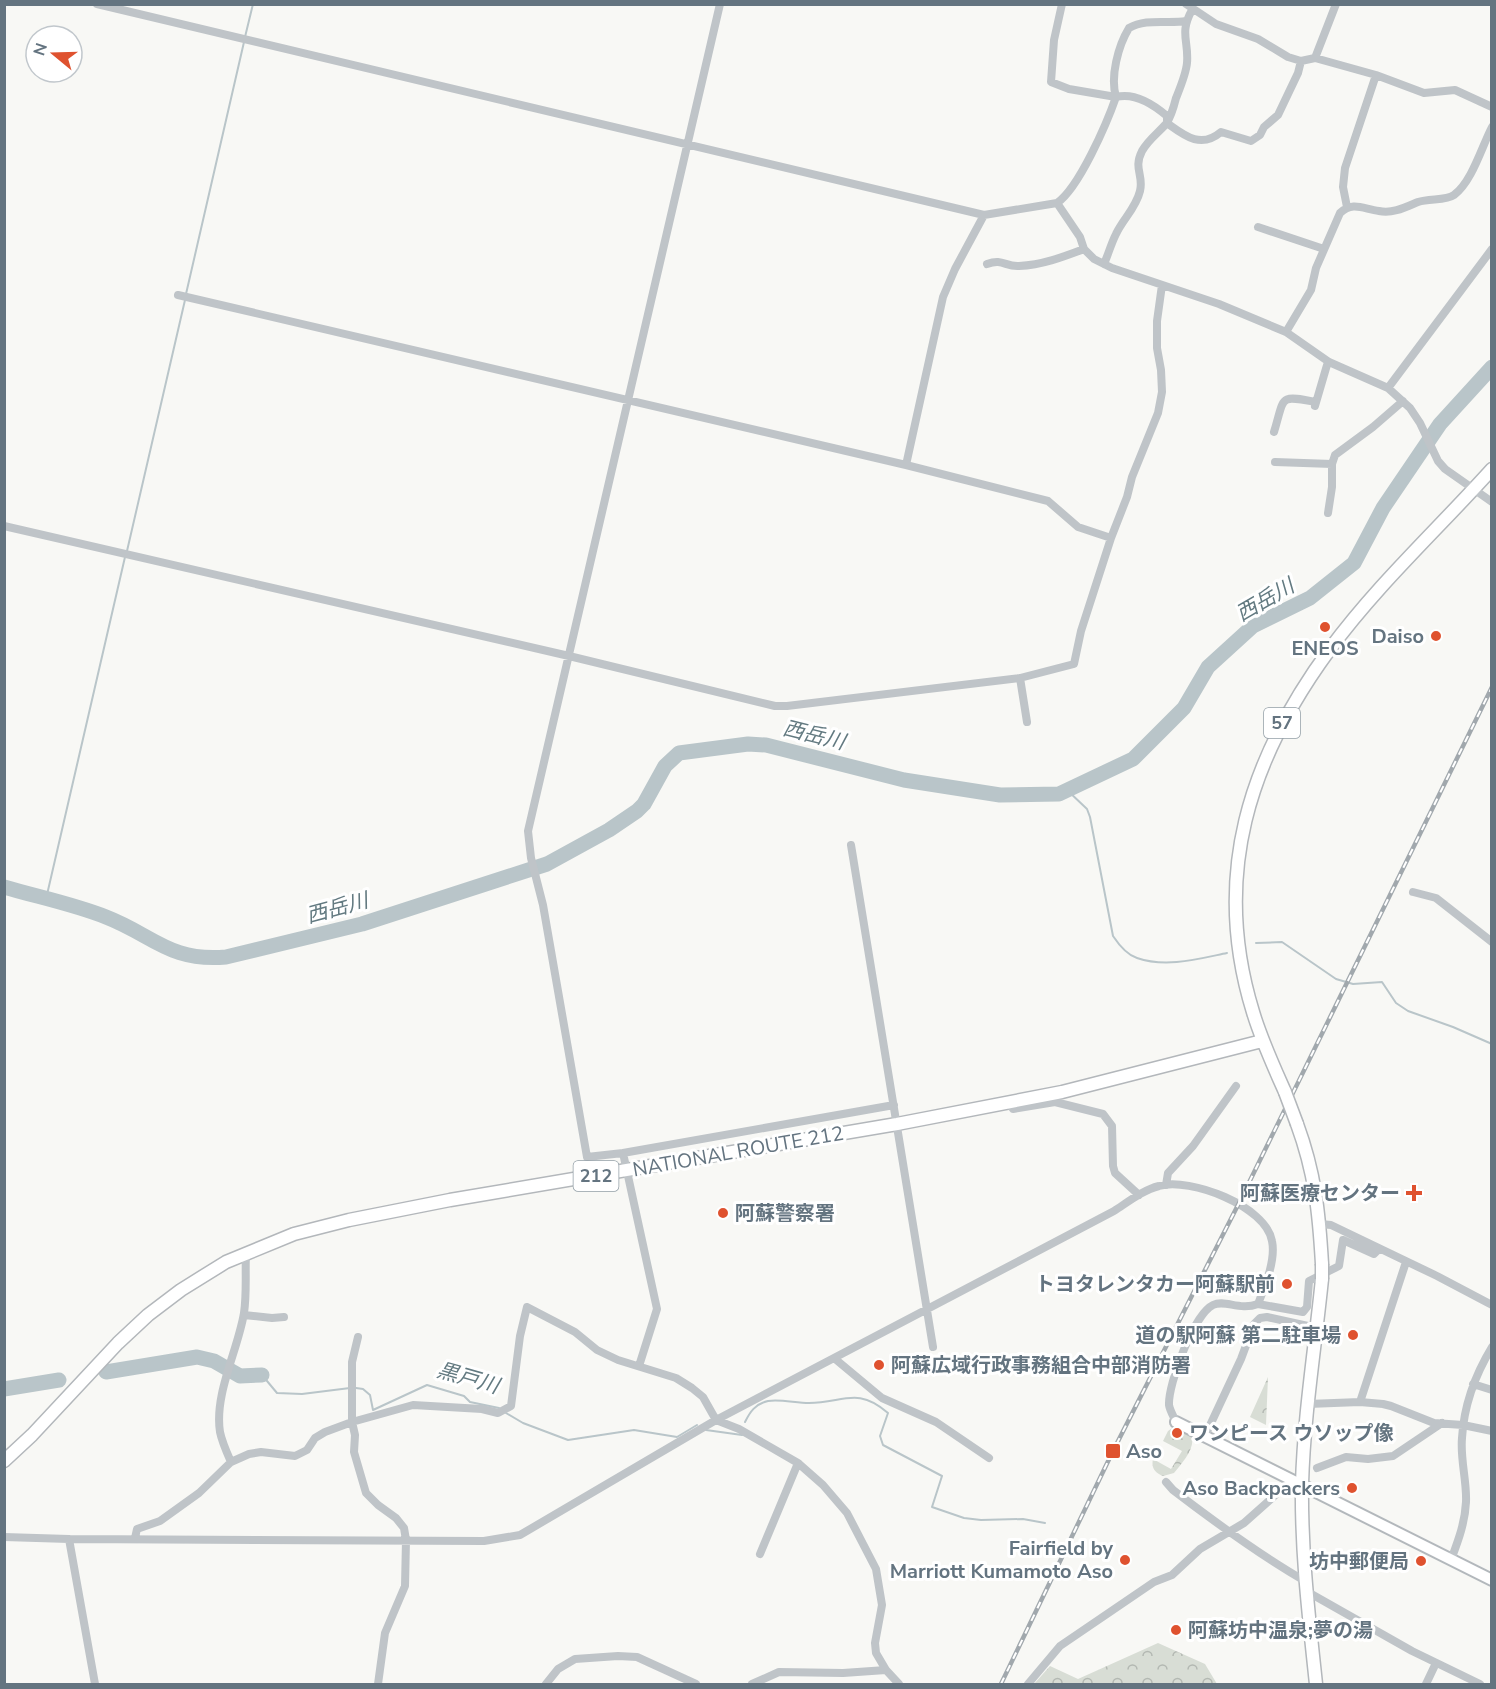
<svg xmlns="http://www.w3.org/2000/svg" width="1496" height="1689" viewBox="0 0 1496 1689" font-family="'Nunito Sans','Noto Sans JP',sans-serif">
<style>
.forest{fill:url(#forest-crowns)}
.lines{fill:none;stroke-linecap:round;stroke-linejoin:round}
.stream{stroke:#b9c5c9;stroke-width:2}
.river{stroke:#b9c5c9;stroke-width:15}
.major-casing{stroke:#b3b8bc;stroke-width:14}
.highway-casing{stroke:#b3b7bb;stroke-width:15}
.minor{stroke:#bfc4c8;stroke-width:8}
.major{stroke:#fff;stroke-width:10}
.highway{stroke:#fff;stroke-width:12}
.rail-casing{stroke:#a1a8ad;stroke-width:4.5}
.rail{stroke:#fff;stroke-width:2;stroke-dasharray:7;stroke-linecap:butt}
.highway-bridge-casing{stroke:#b3b7bb;stroke-width:15;stroke-linecap:butt}
.highway-bridge{stroke:#fff;stroke-width:12}
.poi-dot{fill:#df522f;stroke:#fff;stroke-width:2}
.labels{text-anchor:middle;stroke-width:6;stroke-linejoin:round;paint-order:stroke}
.shield{fill:#fff;stroke:#929ea6;stroke-width:1.5}
.shield-label{font-size:18px;font-weight:bold;fill:#647480}
.poi-label{font-size:20px;font-weight:bold;fill:#647480;stroke:#fff;text-anchor:end}
.street-label{font-size:20px;fill:#647480;stroke:#fff}
.water-label{font-size:21px;font-style:italic;fill:#637a81;stroke:#fff}
</style>
<defs>
<pattern id="forest-crowns" width="20" height="18" patternUnits="userSpaceOnUse" patternTransform="scale(1.5)"><rect width="20" height="18" fill="#d8ddd5"/><path d="M2 6a3 3 0 1 1 6 0M12 15a3 3 0 1 1 6 0" fill="none" stroke="#b3b8b2"/></pattern>
</defs>
<rect width="100%" height="100%" fill="#f8f8f5"/>
<!-- forest -->
<path class="forest" d="M1268,1377L1266,1425L1250,1417Z
M1175,1426L1191,1434C1197,1447 1182,1463 1174,1473L1163,1476C1155,1473 1151,1468 1153,1459L1171,1469L1182,1451L1163,1441L1168,1431Z
M1158,1643L1205,1664L1217,1684H1034L1050,1666L1078,1679Z"/>
<g class="lines">
<!-- stream -->
<path class="stream" d="M245,37L253,4
M186,294L244,42
M127,551L185,300
M1067,790L1087,809L1090,817L1113,936C1119,945 1127,955 1137,958C1166,968 1198,959 1227,953
M46,899L125,557
M1256,943L1282,942L1336,979L1353,984L1382,982L1396,1003L1408,1011L1453,1027L1492,1044
M262,1375L277,1393L302,1394L350,1388
M356,1388L363,1389L370,1395L373,1410L427,1385L464,1396L470,1402L499,1408
M506,1413L523,1423L568,1440L634,1430L677,1437L697,1425
M745,1422C750,1412 755,1404 768,1401C780,1399 796,1403 809,1403C843,1403 857,1386 888,1413L880,1436L883,1445L942,1476L932,1507L964,1518L981,1520L1023,1519L1045,1523
M706,1430L742,1435"/>
<!-- river -->
<path class="river" d="M4,887C38,897 73,904 106,917C153,935 169,962 226,957L362,924L547,864L609,830L637,811L644,804L665,766L679,753L748,744L766,745L904,780L1000,795L1059,794L1133,759L1184,708L1208,667L1253,626L1310,598L1354,563L1383,508L1440,424L1492,367
M106,1372L197,1357L214,1361L240,1376L262,1375
M4,1389L59,1380"/>
<!-- major casing -->
<g class="major-casing">
<path id="major" d="M1176,1422L1492,1580"/>
</g>
<!-- highway casing -->
<g class="highway-casing">
<path id="highway" d="M1285,1092C1273,1065 1261,1039 1253,1012C1211,876 1249,759 1330,649C1378,584 1438,529 1492,469
M1297,1124C1315,1173 1319,1212 1322,1264
M4,1461L32,1435L118,1343L148,1315L181,1290L226,1262L294,1234L349,1220L450,1200L897,1124L1062,1092L1262,1041
M1316,1684C1309,1618 1301,1551 1302,1484C1304,1415 1315,1348 1322,1279"/>
</g>
<!-- minor -->
<path class="minor" d="M97,4L984,215L1057,203C1079,188 1107,123 1116,97L1069,89L1051,82L1054,40L1062,4
M1186,4L1216,24L1258,39L1288,57L1301,61L1315,58L1376,75L1424,93L1455,90L1492,107
M1186,21C1167,24 1146,18 1129,28C1118,46 1110,77 1116,97C1135,92 1153,104 1167,116V123C1185,136 1201,149 1221,132L1251,141L1260,135L1264,127L1278,115L1298,73L1301,61
M1315,58L1336,4
M1057,203L1080,237L1084,249L1094,259L1112,268L1219,304L1286,332L1329,362L1388,388L1410,408L1420,423L1438,461L1445,469L1492,502
M1347,207L1343,187L1345,168L1376,75
M1258,227L1324,249
M987,264C1003,258 1005,267 1019,266C1042,265 1063,257 1084,249
M1104,264C1108,255 1111,244 1116,234C1123,219 1136,208 1140,191C1144,175 1133,169 1142,151C1148,140 1158,133 1166,124C1171,117 1174,106 1176,98C1180,88 1186,74 1187,63C1189,41 1179,33 1192,10
M178,295L906,465L1048,501L1078,527L1111,538
M1286,332L1311,290L1316,268L1340,213C1353,201 1363,209 1379,211C1393,214 1406,207 1418,202C1429,198 1446,201 1454,195C1472,182 1482,146 1492,127
M1388,388L1492,249
M1315,406L1327,365L1329,362
M1274,432C1285,396 1278,395 1316,402
M1275,462L1332,464
M906,465L943,297L955,269L984,215
M1328,513L1332,487V464L1335,455L1373,427L1403,401
M4,526L569,656L775,706H787L1020,678L1074,664L1081,631L1111,538L1127,497L1132,477L1158,413L1162,392L1161,370L1157,348V321L1162,285
M1020,678L1027,722
M851,845L933,1347
M1413,892L1436,898L1492,942
M1009,1102L1013,1109L1055,1102L1103,1114L1112,1126L1113,1166L1115,1173L1139,1195
M623,1153L894,1105
M1166,1185L1168,1173L1193,1146L1236,1086
M1320,1224L1331,1225L1437,1276L1492,1305
M1258,1304L1303,1312L1307,1307L1309,1281L1339,1266L1343,1240L1374,1254L1379,1249
M244,1315L272,1318L284,1317
M834,1358L882,1398L936,1422L989,1458
M639,1366L657,1309L623,1153L587,1157L543,905L531,858L528,831L720,4
M1473,1384L1492,1390
M1360,1402L1406,1262
M1308,1404L1360,1402L1383,1404L1391,1406L1434,1423L1463,1425L1492,1431
M1205,1436L1241,1359L1254,1324L1260,1318L1267,1317L1317,1328
M231,1462L249,1454L261,1452L295,1456L307,1450L315,1438L325,1432L352,1422V1362L358,1337
M1317,1468L1346,1457L1368,1459L1393,1456L1442,1423
M1166,1482L1173,1490C1216,1523 1258,1554 1305,1581
M4,1537L69,1539L484,1541L520,1535L716,1420L1114,1211C1128,1202 1143,1190 1159,1186C1190,1177 1266,1206 1272,1241C1276,1260 1265,1286 1258,1304C1239,1311 1225,1299 1213,1305C1194,1314 1168,1384 1169,1405C1170,1411 1174,1417 1176,1422
M135,1538L137,1529L160,1521L199,1493L231,1462C227,1453 222,1442 220,1432C214,1394 238,1350 244,1313C247,1293 245,1273 246,1252
M69,1539L95,1684
M760,1554L798,1463
M1451,1560C1458,1541 1465,1523 1466,1502C1467,1481 1460,1459 1462,1438C1464,1404 1475,1375 1492,1347
M1306,1591L1412,1651L1480,1684
M378,1684L385,1633L405,1586L406,1540L404,1528L396,1518L378,1505L366,1493L354,1452L355,1435L352,1422L413,1405L482,1409L498,1413L511,1406L520,1336L527,1307L575,1332L597,1350L618,1360L676,1378L692,1388L703,1397L716,1420L739,1429L798,1463L823,1485L847,1513L876,1569L882,1605L875,1643L876,1653L886,1670
M546,1684L558,1669L575,1659L618,1656L637,1657L696,1684
M752,1684L779,1672L843,1673L886,1670L899,1684
M1028,1684L1060,1646L1154,1582L1172,1575L1200,1549L1244,1523L1281,1490
M1426,1684L1436,1663"/>
<!-- major -->
<use href="#major" class="major"/>
<!-- highway -->
<use href="#highway" class="highway"/>
<!-- rail casing -->
<g class="rail-casing">
<path id="rail" d="M1001,1684L1113,1451L1238,1205L1492,687"/>
</g>
<!-- rail -->
<use href="#rail" class="rail"/>
<!-- highway-bridge casing -->
<g class="highway-bridge-casing">
<path id="highway-bridge" d="M1285,1092L1297,1124
M1322,1279V1264"/>
</g>
<!-- highway-bridge -->
<use href="#highway-bridge" class="highway-bridge"/>
</g>
<!-- markers -->
<g class="poi-dot">
<circle cx="1325" cy="627" r="6"/>
<circle cx="1436" cy="636" r="6"/>
<path d="M1411 1184h6v6h6v6h-6v6h-6v-6h-6v-6h6z"/>
<circle cx="723" cy="1213" r="6"/>
<circle cx="1287" cy="1284" r="6"/>
<circle cx="1353" cy="1335" r="6"/>
<circle cx="879" cy="1365" r="6"/>
<circle cx="1177" cy="1433" r="6"/>
<rect x="1105" y="1443" width="16" height="16" rx="3"/>
<circle cx="1352" cy="1488" r="6"/>
<circle cx="1125" cy="1560" r="6"/>
<circle cx="1421" cy="1561" r="6"/>
<circle cx="1176" cy="1630" r="6"/>
</g>
<g class="labels">
<!-- shield labels -->
<g class="shield">
<rect x="1264" y="708" width="36" height="30" rx="4.5"/>
<rect x="573.5" y="1161" width="45" height="30" rx="4.5"/>
</g>
<g class="shield-label">
<text x="1282" y="729">57</text>
<text x="596" y="1182">212</text>
</g>
<!-- poi labels -->
<g class="poi-label">
<text x="1424" y="643">Daiso</text>
<text x="1325" y="655" text-anchor="middle">ENEOS</text>
<text x="1400" y="1200">阿蘇医療センター</text>
<text x="735" y="1220" text-anchor="start">阿蘇警察署</text>
<text x="1275" y="1291">トヨタレンタカー阿蘇駅前</text>
<text x="1341" y="1342">道の駅阿蘇 第二駐車場</text>
<text x="891" y="1372" text-anchor="start">阿蘇広域行政事務組合中部消防署</text>
<text x="1189" y="1440" text-anchor="start">ワンピース ウソップ像</text>
<text x="1126" y="1458" text-anchor="start">Aso</text>
<text x="1340" y="1495">Aso Backpackers</text>
<text x="1113" y="1555">Fairfield by<tspan x="1113" dy="23">Marriott Kumamoto Aso</tspan></text>
<text x="1409" y="1568">坊中郵便局</text>
<text x="1188" y="1637" text-anchor="start">阿蘇坊中温泉;夢の湯</text>
</g>
<!-- street labels -->
<g class="street-label">
<text transform="translate(738 1151) rotate(-10)" y="7">NATIONAL ROUTE 212</text>
</g>
<!-- water labels -->
<g class="water-label">
<text transform="translate(1265 600) rotate(-30)" y="7">西岳川</text>
<text transform="translate(814 735) rotate(14)" y="7">西岳川</text>
<text transform="translate(337 908) rotate(-15)" y="7">西岳川</text>
<text transform="translate(468 1378) rotate(16)" y="7">黒戸川</text>
</g>
</g>
<!-- border -->
<rect width="1496" height="1689" fill="none" stroke="#647480" stroke-width="12"/>
<!-- north arrow -->
<g transform="translate(54 54) rotate(289)"><circle r="28" fill="#ffffff" stroke="#c1c7cc" stroke-width="1.5"/>
<path d="M0-4.5L10 22L0 15L-10 22Z" fill="#df522f"/>
<text y="-9" font-size="16" font-weight="bold" text-anchor="middle" fill="#647480">N</text>
</g>
</svg>
